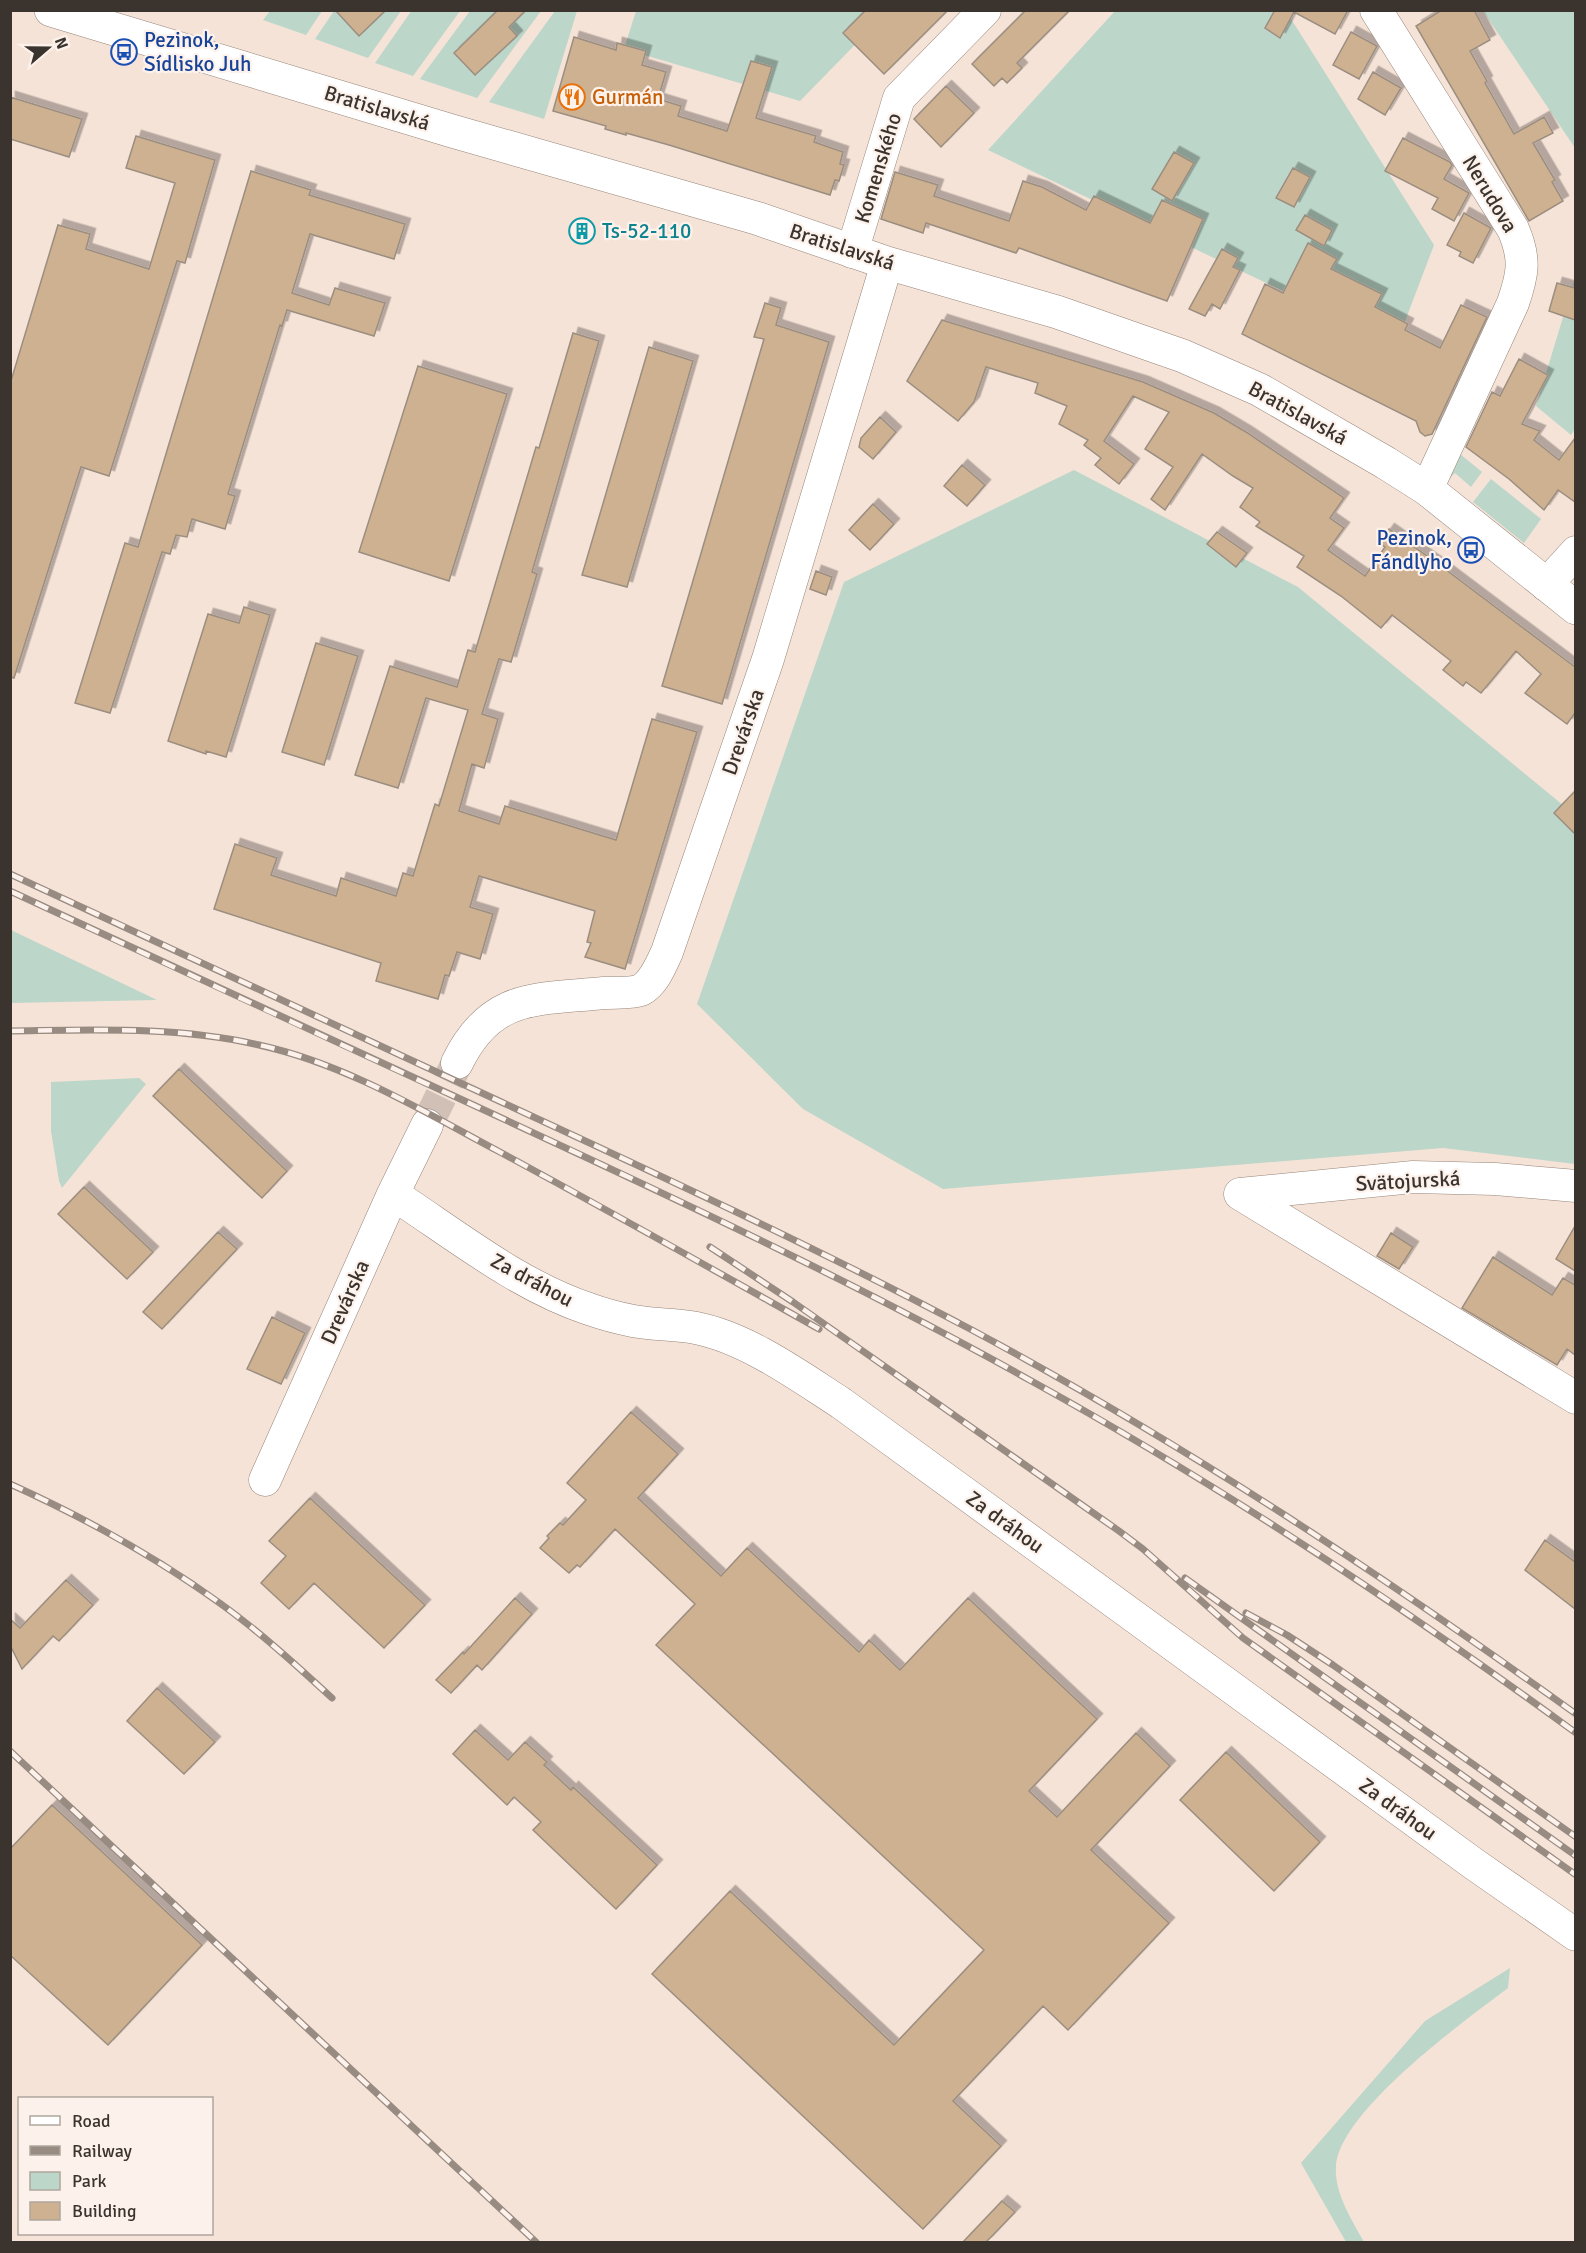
<svg xmlns="http://www.w3.org/2000/svg" width="1586" height="2253" viewBox="0 0 1586 2253" font-family="Signika,sans-serif">
<style>
.green{fill:#bcd6c9}
.building{fill:#ceb191;stroke:#9b8e80;stroke-width:1.5;filter:url(#shadow)}
.lines{fill:none;stroke-linecap:round;stroke-linejoin:round}
.minor-tunnel{stroke:#d0c0b5;stroke-width:32;stroke-dasharray:32 16;stroke-linecap:butt}
.minor-casing{stroke:#96857a;stroke-width:33}
.major-casing{stroke:#96857a;stroke-width:34}
.minor{stroke:#fff;stroke-width:32}
.major{stroke:#fff;stroke-width:33}
.rail-casing{stroke:#988b82;stroke-width:7}
.rail{stroke:#fdf2eb;stroke-width:4.5;stroke-dasharray:14;stroke-linecap:butt}
.labels{text-anchor:middle;stroke-width:4.5;stroke-linejoin:round;paint-order:stroke}
.transit-label{font-size:21px;fill:#164399;stroke:#fdf2eb;text-anchor:start}
.food-label{font-size:21px;fill:#c56008;stroke:#fdf2eb;text-anchor:start}
.street-label{font-size:21px;fill:#3a332e;stroke:#fdf2eb}
.culture-label{font-size:21px;fill:#0d838f;stroke:#fdf2eb;text-anchor:start}
</style>
<defs>
<filter id="shadow"><feDropShadow dx="5.5" dy="-5.5" stdDeviation="0" flood-color="#0004"/></filter>
</defs>
<rect width="100%" height="100%" fill="#f6e3d7"/>
<!-- green -->
<path class="green" d="M412,10L460,11L413,76L375,63Z
M270,11V10L322,11L306,35L263,20Z
M334,11H401L368,58L315,39Z
M470,11H541L477,98L420,79Z
M555,11H577L544,119L489,102Z
M636,11H888L800,101L624,49Z
M1115,11H1286L1434,245L1396,345L988,150Z
M1483,11H1575V148Z
M1575,278V429L1571,435L1536,406Z
M1455,450L1482,472L1471,487L1455,473L1449,479L1446,476Z
M1074,470L1298,587L1575,815V1164L1443,1148L943,1189L803,1109L697,1004L844,582Z
M1491,479L1541,519L1524,543L1473,502Z
M10,930H11L157,1000L11,1003Z
M139,1078L146,1084L62,1188L59,1181L51,1131V1082Z
M1510,1968L1508,1988C1464,2021 1340,2111 1336,2166C1334,2193 1352,2220 1364,2242H1346L1301,2163L1425,2021Z"/>
<!-- building -->
<path class="building" d="M335,10H386L359,36Z
M498,10H526L509,27L517,36L475,75L454,53Z
M866,10H948L884,74L843,33Z
M1026,10H1070L1017,63L1022,68L1007,83L1002,78L994,86L972,64Z
M1275,10H1348L1335,34L1294,12L1280,38L1265,28Z
M1442,10H1474L1490,40L1470,51L1487,81L1485,83L1514,134L1544,117L1553,133L1533,143L1555,180L1552,182L1563,201L1529,221L1416,26Z
M1351,32L1377,46L1359,79L1333,65Z
M574,37L616,50L617,43L646,51L642,65L666,72L658,99L681,106L678,116L727,131L751,61L772,67L756,118L816,136L814,142L843,152L840,164L844,165L839,181L835,180L830,195L669,145L626,133V135L605,129L606,126L553,111Z
M1373,72L1401,88L1385,115L1358,99Z
M946,86L974,113L941,147L914,119Z
M10,97L82,119L69,157L10,139Z
M136,136L215,160L185,263L177,261L109,476L81,467L14,678L10,677V384L58,225L90,234L86,249L149,269L175,183L126,168Z
M1403,138L1450,162L1452,165L1444,179L1469,193L1454,221L1432,209L1438,198L1385,171Z
M1174,152L1194,163L1172,201L1152,189Z
M1293,168L1310,177L1294,207L1276,198Z
M251,171L311,190L309,195L405,224L394,259L310,234L292,293L329,305L335,288L385,303L374,336L287,310L282,326L280,325L228,494L235,496L225,529L192,519L187,537L176,535L170,554L162,552L110,713L75,703L125,543L138,547Z
M895,172L938,185L934,196L1009,221L1023,181L1042,187L1086,210L1094,196L1150,223L1162,200L1203,219L1167,301L1019,248L1016,253L926,223L923,233L881,219Z
M1464,213L1491,228L1473,263L1459,256L1461,252L1447,245Z
M1305,215L1332,230L1324,246L1296,230Z
M1308,243L1337,259L1331,269L1382,294L1375,307L1408,324L1405,330L1440,348L1461,305L1487,317L1432,434L1425,436L1420,432L1416,421L1242,334L1265,284L1283,293Z
M1222,249L1238,258L1233,267L1240,270L1220,309L1212,304L1205,316L1189,309Z
M1557,283L1575,288V320L1549,311Z
M765,303L781,308L776,325L829,342L722,704L662,686L764,339L754,337Z
M942,320L1143,382L1214,413L1246,432L1344,498L1330,518L1344,528L1328,550L1365,576L1385,547L1379,543L1389,529L1437,563L1575,667V713L1567,724L1525,693L1541,674L1516,651L1481,693L1466,682L1463,686L1443,670L1451,661L1392,615L1381,628L1341,596L1297,567L1304,556L1256,526L1260,522L1240,507L1253,488L1233,476L1202,454L1165,510L1151,499L1173,467L1145,449L1169,412L1133,396L1104,441L1134,464L1119,484L1095,465L1101,458L1084,445L1088,440L1059,424L1067,406L1035,393L1038,383L986,367L974,402L958,421L907,381Z
M573,333L599,341L532,572L537,574L511,662L499,659L482,714L498,719L484,768L472,764L459,811L499,824L505,806L616,840L652,719L697,732L625,969L585,957L591,943L587,942L595,911L479,876L470,907L493,914L480,959L457,952L449,976L445,975L438,999L376,981L381,963L214,909L235,844L277,858L271,875L336,896L341,878L396,896L403,873L413,876L435,804L439,806L468,710L426,698L398,788L355,775L390,666L457,687L468,650L475,652L536,447L539,448Z
M649,347L693,361L627,587L582,575Z
M1519,359L1548,375L1522,424L1540,431L1534,440L1559,460L1575,438V502L1558,490L1544,510L1509,479L1466,447L1492,392L1500,396Z
M418,366L507,394L449,581L359,552Z
M880,417L896,432L873,459L859,447L861,438Z
M962,465L985,485L967,506L944,486Z
M873,504L894,524L870,550L849,530Z
M1217,532L1247,553L1236,567L1207,544Z
M816,571L832,577L826,595L810,589Z
M244,607L270,615L226,757L206,751V754L168,741L208,614L239,623Z
M316,643L358,656L324,765L282,752Z
M1575,791V834L1554,813Z
M179,1069L287,1171L262,1198L153,1096Z
M84,1187L153,1252L127,1279L58,1214Z
M1575,1226V1271L1556,1259Z
M218,1232L237,1249L162,1329L143,1312Z
M1391,1233L1413,1247L1399,1269L1377,1256Z
M1493,1257L1552,1295L1563,1278L1575,1285V1355L1567,1349L1557,1365L1462,1308Z
M272,1317L305,1333L281,1384L247,1369Z
M631,1412L678,1454L638,1498L721,1576L747,1548L859,1652L869,1640L900,1670L968,1598L1097,1719L1029,1791L1057,1817L1136,1733L1170,1766L1091,1850L1169,1923L1068,2030L1043,2006L953,2101L1001,2146L923,2229L652,1974L730,1891L894,2045L984,1950L656,1645L695,1604L615,1529L580,1567L577,1565L569,1573L540,1548L549,1538L547,1536L560,1523L563,1525L586,1500L567,1483Z
M310,1498L425,1605L384,1648L314,1583L289,1609L261,1583L286,1556L269,1541Z
M1545,1540L1575,1562V1609L1525,1570Z
M66,1580L93,1605L59,1641L53,1636L22,1669L10,1645V1619L20,1628Z
M515,1598L532,1614L482,1670L477,1665L451,1693L436,1680L463,1652L464,1654Z
M157,1688L215,1742L184,1774L127,1721Z
M475,1730L508,1760L525,1742L547,1762L544,1765L571,1790L573,1787L657,1865L616,1909L533,1830L541,1822L514,1797L507,1805L453,1754Z
M1226,1752L1320,1842L1274,1891L1180,1800Z
M52,1805L202,1945L108,2045L10,1955V1849Z
M1002,2201L1015,2212L994,2234L986,2242H963Z"/>
<g class="lines">
<!-- minor-tunnel -->
<path class="minor-tunnel" d="M427,1125L457,1063"/>
<!-- minor casing -->
<g class="minor-casing">
<path id="minor" d="M1376,10L1513,229C1526,259 1523,274 1513,303L1427,489
M852,252L899,98L985,10
M1546,585L1576,552
M457,1063C491,993 536,1000 604,993C614,992 632,994 641,990C654,983 661,965 667,952L768,659L887,263
M393,1194C454,1234 519,1286 589,1309C603,1314 618,1318 633,1321C654,1325 676,1324 696,1328C747,1338 799,1376 841,1403L1474,1864L1576,1935
M1240,1194L1576,1398
M1240,1194L1413,1177L1495,1179L1576,1186
M265,1480L393,1194L427,1125"/>
</g>
<!-- major casing -->
<g class="major-casing">
<path id="major" d="M51,10L452,131L756,218L887,263L1057,312L1183,356L1260,390L1386,463L1427,489L1576,608"/>
</g>
<!-- minor -->
<use href="#minor" class="minor"/>
<!-- major -->
<use href="#major" class="major"/>
<!-- rail casing -->
<g class="rail-casing">
<path id="rail" d="M10,874C173,949 335,1025 497,1100C657,1174 817,1248 972,1330C1183,1443 1382,1575 1576,1714
M10,891C167,964 324,1037 482,1109C668,1195 855,1282 1035,1383C1223,1487 1402,1606 1576,1733
M10,1031C93,1030 178,1026 259,1045C345,1064 421,1110 498,1151C606,1209 712,1269 819,1329
M710,1247L793,1302L1119,1531L1143,1549L1243,1638L1576,1875
M10,1484C83,1517 156,1557 221,1604C260,1632 296,1665 332,1698
M1185,1578L1576,1856
M1246,1613L1287,1635L1333,1665L1576,1837
M10,1751L536,2242"/>
</g>
<!-- rail -->
<use href="#rail" class="rail"/>
</g>
<!-- icons -->
<defs>
<g id="bus-ring" transform="scale(1.35)"><circle r="9.5" fill="#fdf2eb" stroke="#1a4fb4" stroke-width="1.5"/><path d="M-5-6H5V4H4V6H2V4H-2V6H-4V4H-5ZM-3.5-4V0h7V-4ZM-3.5 1.2v1.5H-2V1.2ZM2 1.2v1.5H3.5V1.2Z" fill="#1a4fb4"/></g>
<g id="restaurant-ring" transform="scale(1.35)"><circle r="9.5" fill="#fdf2eb" stroke="#e8710a" stroke-width="1.5"/><path d="M-5-6h1v4h1v-4h1v4h1v-4h1v5L-1.5 .5V6h-2V.5L-5-1ZM5-6V6H3V1.5H1.5Q1.5-4 5-6Z" fill="#e8710a"/></g>
<g id="building-ring" transform="scale(1.35)"><circle r="9.5" fill="#fdf2eb" stroke="#0f9aa8" stroke-width="1.5"/><path d="M-4-6H4V6H1V3H-1V6H-4ZM-2.5-4.3h1.7v1.8h-1.7ZM.8-4.3h1.7v1.8H.8ZM-2.5-1h1.7V.8h-1.7ZM.8-1h1.7V.8H.8Z" fill="#0f9aa8"/></g>
</defs>
<g fill-rule="evenodd">
<use href="#bus-ring" x="124" y="52"/>
<use href="#restaurant-ring" x="572" y="97"/>
<use href="#building-ring" x="582" y="231"/>
<use href="#bus-ring" x="1471" y="550"/>
</g>
<g class="labels">
<!-- transit labels -->
<g class="transit-label">
<text x="144" y="47">Pezinok,<tspan x="144" dy="24">Sídlisko Juh</tspan></text>
<text x="1452" y="545" text-anchor="end">Pezinok,<tspan x="1452" dy="24">Fándlyho</tspan></text>
</g>
<!-- food labels -->
<g class="food-label">
<text x="592" y="104">Gurmán</text>
</g>
<!-- street labels -->
<g class="street-label">
<text transform="translate(377 108) rotate(17)" y="7">Bratislavská</text>
<text transform="translate(878 168) rotate(-73)" y="7">Komenského</text>
<text transform="translate(1490 194) rotate(59)" y="7">Nerudova</text>
<text transform="translate(842 247) rotate(18)" y="7">Bratislavská</text>
<text transform="translate(1298 413) rotate(29)" y="7">Bratislavská</text>
<text transform="translate(743 732) rotate(-71)" y="7">Drevárska</text>
<text transform="translate(1408 1181) rotate(-3)" y="7">Svätojurská</text>
<text transform="translate(532 1280) rotate(28)" y="7">Za dráhou</text>
<text transform="translate(345 1302) rotate(-66)" y="7">Drevárska</text>
<text transform="translate(1005 1522) rotate(36)" y="7">Za dráhou</text>
<text transform="translate(1398 1809) rotate(36)" y="7">Za dráhou</text>
</g>
<!-- culture labels -->
<g class="culture-label">
<text x="602" y="238">Ts-52-110</text>
</g>
</g>
<!-- border -->
<rect width="1586" height="2253" fill="none" stroke="#3a332e" stroke-width="24"/>
<!-- legend -->
<rect x="18" y="2097" width="195" height="138" fill="#fdf2eb" stroke="#afa69f" stroke-width="1.5"/>
<rect x="30" y="2116" width="30" height="9" fill="#ffffff" stroke="#afa69f" stroke-width="1.5"/>
<text x="72" y="2127" font-size="18" fill="#3a332e">Road</text>
<rect x="30" y="2146" width="30" height="9" fill="#988b82" stroke="#afa69f" stroke-width="1.5"/>
<text x="72" y="2157" font-size="18" fill="#3a332e">Railway</text>
<rect x="30" y="2172" width="30" height="18" fill="#bcd6c9" stroke="#afa69f" stroke-width="1.5"/>
<text x="72" y="2187" font-size="18" fill="#3a332e">Park</text>
<rect x="30" y="2202" width="30" height="18" fill="#ceb191" stroke="#afa69f" stroke-width="1.5"/>
<text x="72" y="2217" font-size="18" fill="#3a332e">Building</text>
<!-- north arrow -->
<g transform="translate(48 48) rotate(70)" stroke="#fdf2eb" stroke-width="4.5" paint-order="stroke">
<path d="M0-4.5L10 22L0 15L-10 22Z" fill="#3a332e"/>
<text y="-9" font-size="16" font-weight="bold" text-anchor="middle" fill="#3a332e">N</text>
</g>
</svg>
